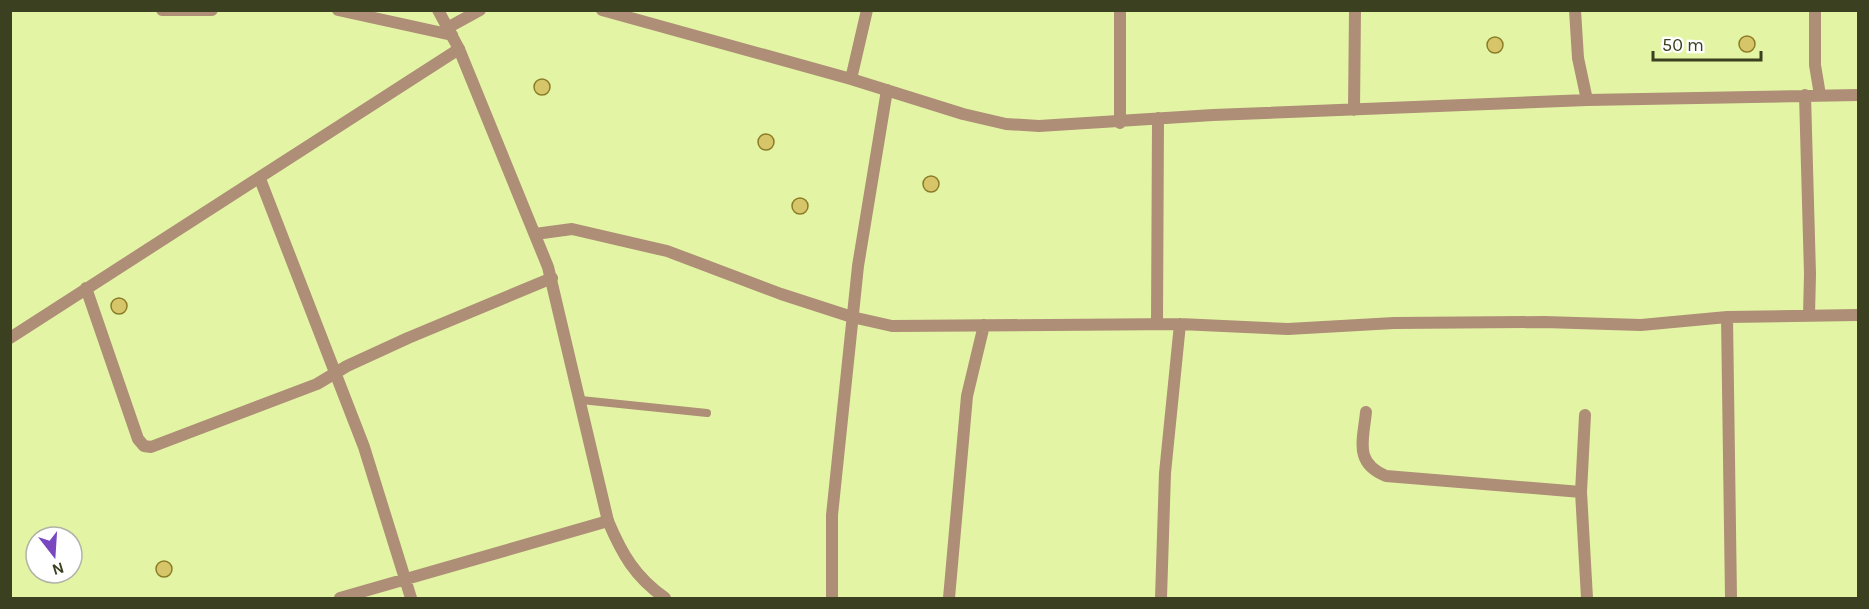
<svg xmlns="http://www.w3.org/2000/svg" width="1869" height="609" viewBox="0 0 1869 609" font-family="Karla,sans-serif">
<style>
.building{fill:#d7c569;stroke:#8b7c27;stroke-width:1.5}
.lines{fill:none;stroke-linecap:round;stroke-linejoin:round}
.service{stroke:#ae8e76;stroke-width:8}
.minor{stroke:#ae8e76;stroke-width:12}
.tertiary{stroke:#ae8e76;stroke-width:12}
</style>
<rect width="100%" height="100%" fill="#e3f5a5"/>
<!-- building -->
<path class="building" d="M1739 44a8 8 0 1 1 16 0a8 8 0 1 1-16 0Z
M1487 45a8 8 0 1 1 16 0a8 8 0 1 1-16 0Z
M534 87a8 8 0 1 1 16 0a8 8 0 1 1-16 0Z
M758 142a8 8 0 1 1 16 0a8 8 0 1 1-16 0Z
M923 184a8 8 0 1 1 16 0a8 8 0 1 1-16 0Z
M792 206a8 8 0 1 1 16 0a8 8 0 1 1-16 0Z
M111 306a8 8 0 1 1 16 0a8 8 0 1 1-16 0Z
M156 569a8 8 0 1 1 16 0a8 8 0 1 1-16 0Z"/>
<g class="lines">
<!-- service -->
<path class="service" d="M581,400L707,413"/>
<!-- minor -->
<path class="minor" d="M162,10H212
M338,10L452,35
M602,10L851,79L963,114L1006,124L1039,126L1213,115L1587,100L1858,95
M1575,10L1578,58L1587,100
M1815,10V65L1820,95
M449,27L480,10
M851,79L867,10
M1805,95L1810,274L1809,315
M1354,110L1355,10
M1120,123V10
M260,179L364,447L411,598
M535,234L572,229L667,251L781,294L852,317L892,326L1180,324L1288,329L1394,323L1544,322L1641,325L1727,317L1858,315
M86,288L138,439L144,446L151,447L317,384L347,366L408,338L552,278
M1727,317L1731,598
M1157,324L1158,118
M10,338L459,49
M1366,412C1363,441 1354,463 1386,476L1581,492
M1585,415L1581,492L1587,598
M340,598L608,521
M832,598V515L858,266L887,90
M949,598L967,396L984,325
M1161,598L1165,473L1180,324"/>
<!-- tertiary -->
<path class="tertiary" d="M438,10L459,49L548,267L608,521C622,554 635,577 665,598"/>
</g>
<!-- border -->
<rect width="1869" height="609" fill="none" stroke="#3a4020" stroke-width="24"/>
<!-- north arrow -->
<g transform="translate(54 555) rotate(163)"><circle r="28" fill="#ffffff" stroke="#b0b3a6" stroke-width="1.5"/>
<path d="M0-4.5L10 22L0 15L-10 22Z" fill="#7948c0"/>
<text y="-9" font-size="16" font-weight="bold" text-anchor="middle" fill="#3a4020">N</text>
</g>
<!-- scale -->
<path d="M1653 51v9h108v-9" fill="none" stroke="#3a4020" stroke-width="3"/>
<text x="1662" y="51" font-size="18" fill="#3a4020" stroke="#ffffff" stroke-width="4.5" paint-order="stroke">50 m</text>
</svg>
